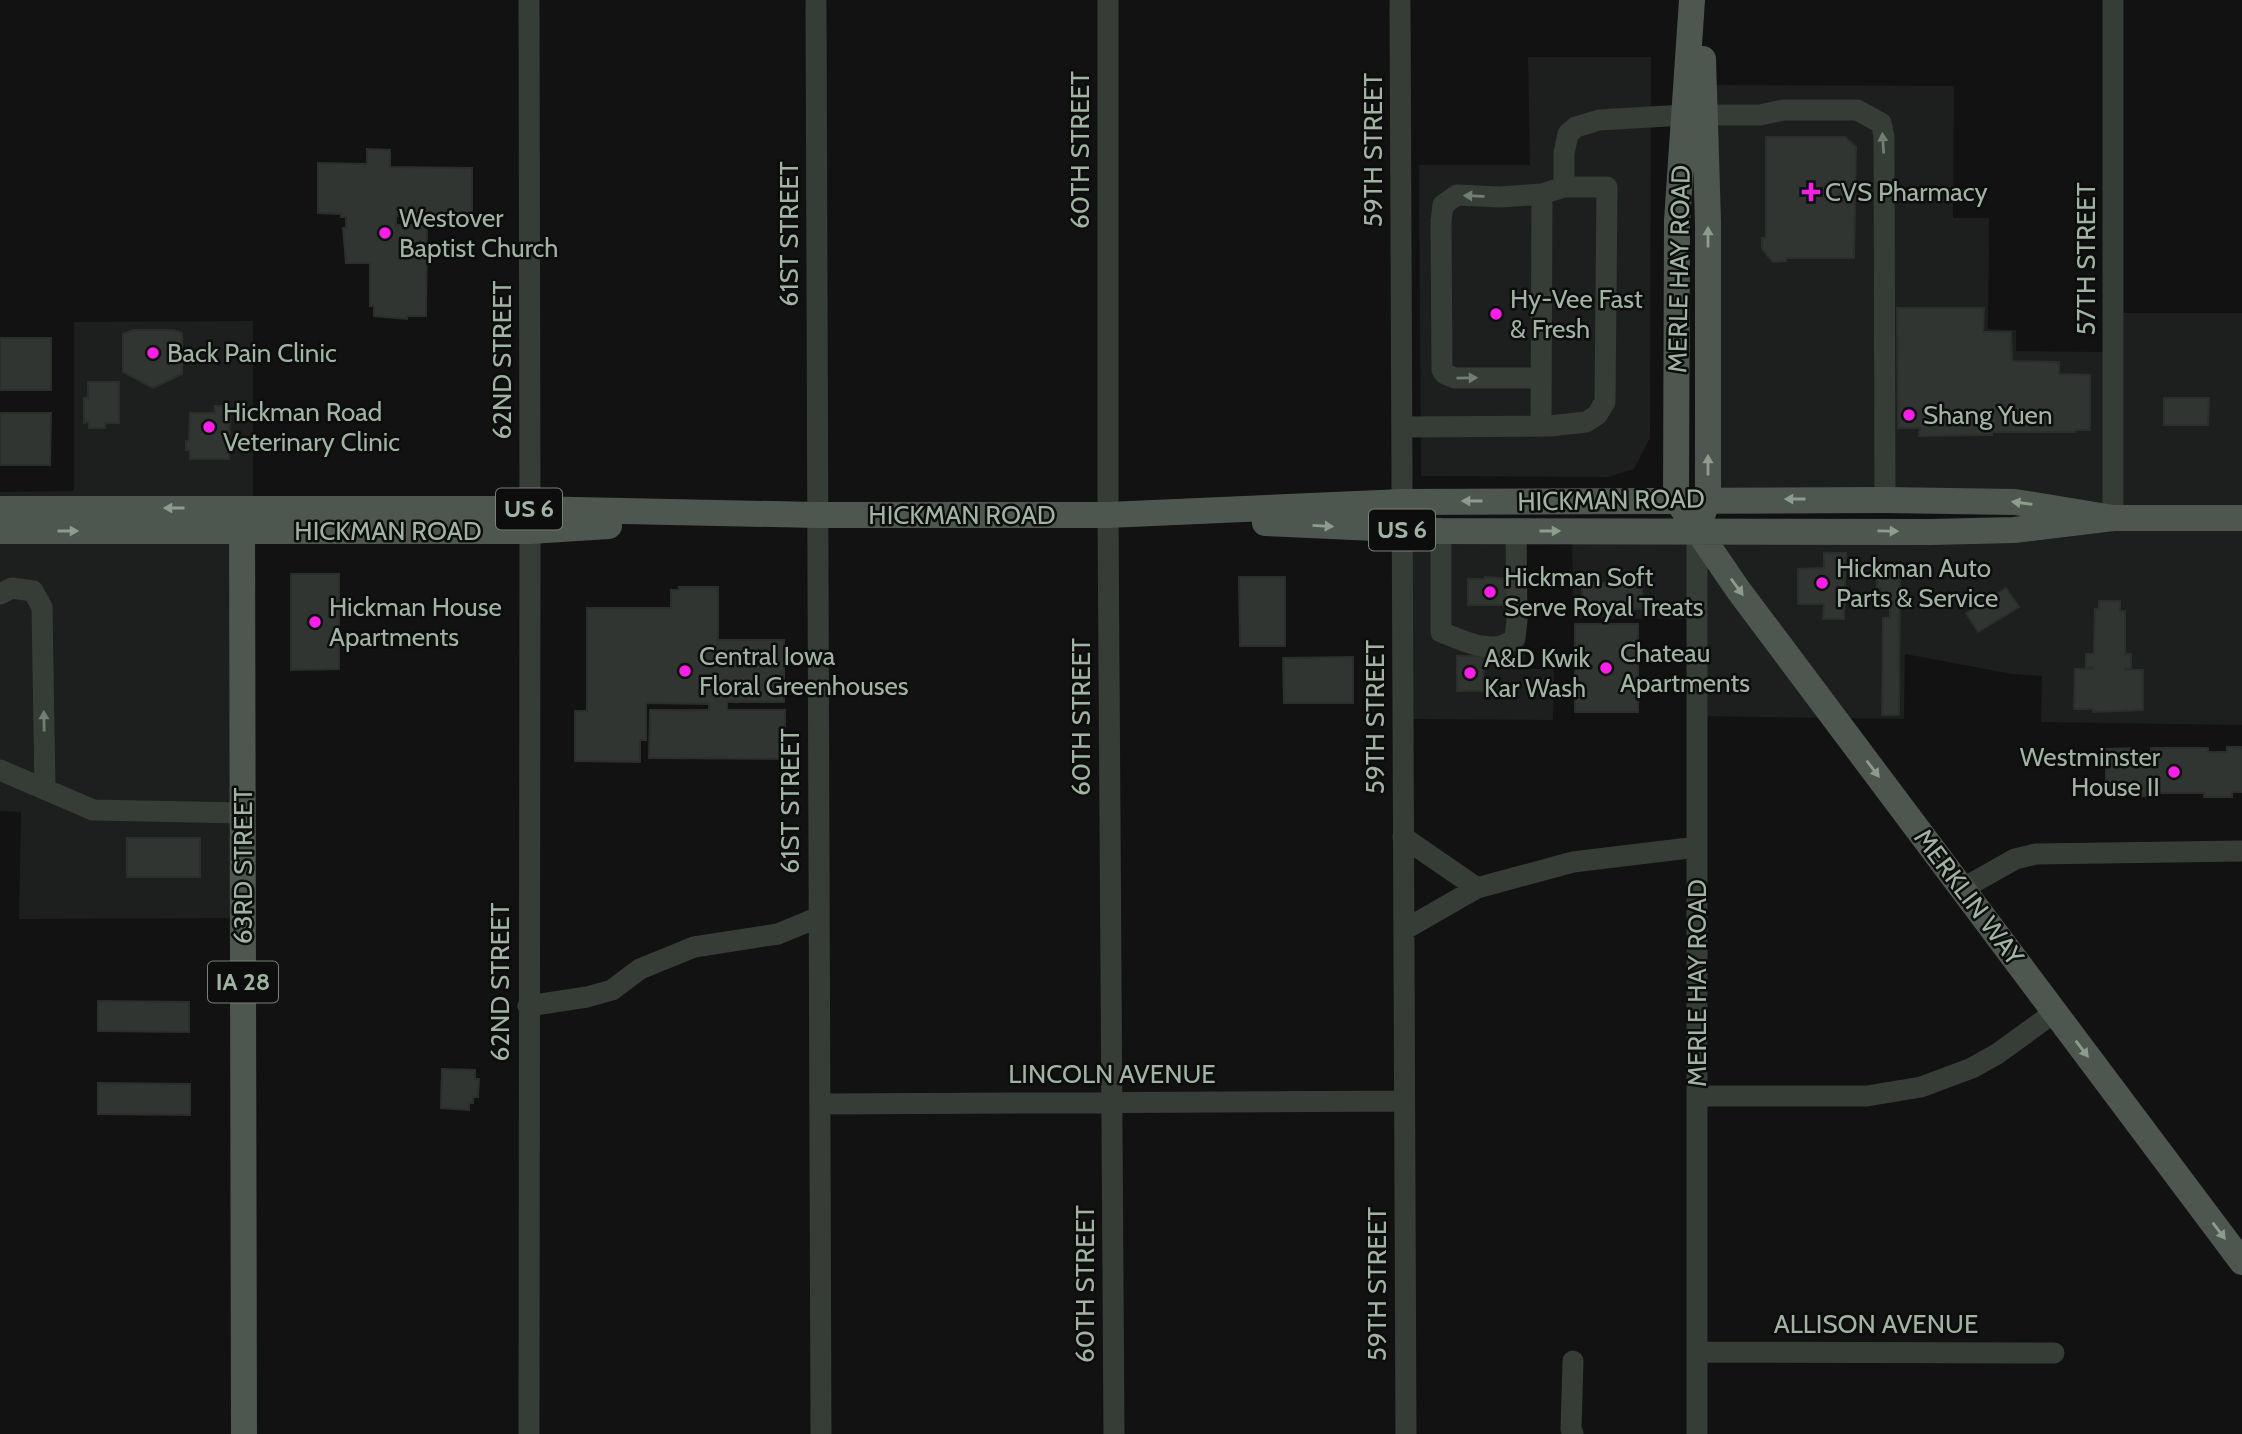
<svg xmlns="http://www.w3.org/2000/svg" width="2242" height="1434" viewBox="0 0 2242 1434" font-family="Cabin,sans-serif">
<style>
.built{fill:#1d1f1e}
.building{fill:#303532;stroke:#2b2f2c;stroke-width:2}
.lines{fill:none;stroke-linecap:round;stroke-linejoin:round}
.minor{stroke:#363d37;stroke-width:21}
.major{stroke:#4d574f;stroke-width:26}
.oneway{fill:#717e72}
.oneway2{fill:#8c9d8e}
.poi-dot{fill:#fd1ee8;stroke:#0c0d0c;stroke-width:2.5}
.labels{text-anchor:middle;stroke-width:5;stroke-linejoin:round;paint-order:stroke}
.shield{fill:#0c0d0c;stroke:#748276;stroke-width:2}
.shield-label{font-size:24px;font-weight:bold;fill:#a1b4a3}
.street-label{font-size:26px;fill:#a1b4a3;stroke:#0c0d0c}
.poi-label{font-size:26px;fill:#a1b4a3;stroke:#0c0d0c;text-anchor:start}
</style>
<rect width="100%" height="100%" fill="#111211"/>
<!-- built -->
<path class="built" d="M1528,57H1651L1650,438L1634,469L1608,477L1421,476L1419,165H1530Z
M1704,85L1954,86L1953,218H1989L1988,329L2016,330V351L2113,352L2114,313H2242V725L2041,722L2042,676L2012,674L1905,654L1904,719L1697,716L1698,619L1573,618L1572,531L2110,518L1708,499Z
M253,321V509H0V492L74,491V322Z
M1402,530L1526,531L1525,669H1554L1553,720L1403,719Z
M0,531H242L243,918L19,919L21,812L0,811Z"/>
<!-- building -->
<path class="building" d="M1766,137H1845L1856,147L1854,258H1786V261L1773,262L1762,249V238H1766Z
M367,149L390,150V167L472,168V216H396V225H427L426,316H407V319L374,316V306H370V263H346L343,228H346V217H341V214L318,213V163L367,164Z
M1897,308H1984L1983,332H2011L2012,361L2059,362V374L2090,375V430H2075V432H1992V435L1919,436L1920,428H1898Z
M133,330H174L182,333V374L153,388L123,372V334Z
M0,338H51V390H0Z
M88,382H119V423H105V428H89V422L84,423V398H88Z
M2164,398H2209L2208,425H2164Z
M215,406H230L229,459H190V450H186V441H189L190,413H215Z
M0,413H51L50,465H0Z
M1824,553H1846L1844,619H1823L1824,604H1798V569L1824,568Z
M1881,563H1900L1899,715H1882L1883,618H1890V600H1881V588H1877V572H1881Z
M291,574H339V669L291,670Z
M1239,577H1285V646H1240Z
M1485,577L1513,579V605H1468V579H1485Z
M1582,583H1642V609H1582Z
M679,587H718V640H784V702H727V710H785V759L649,758L650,710H709V704L646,703V740H640V762L575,761V711H587V608H671V590H679Z
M2006,588L2019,607L1978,632L1966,613Z
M2099,601H2120V611H2125V654H2131V668H2125V670H2143V710L2093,712V709H2074L2075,669H2093V667H2086V654H2094L2095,609H2099Z
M1575,624H1638V712H1575Z
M1457,656H1484L1483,691H1457Z
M1353,657V703H1284L1283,658Z
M2227,747H2242V792H2232V797H2204V793H2159V797L2106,794V749L2135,748V752H2151V748H2208V752H2227Z
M127,838H200V877H127Z
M98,1001L189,1002V1032L98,1031Z
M442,1069L475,1070V1079H479L478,1097H473V1103H469V1110L441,1108Z
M98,1083L190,1084V1115L98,1114Z"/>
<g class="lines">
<!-- minor -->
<path class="minor" d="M529,0L530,509
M816,0L821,1434
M1108,0V515L1114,1434
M1400,0L1406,1434
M2113,0V518
M1540,378H1455L1445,374L1442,370L1441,221L1443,205L1457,195L1500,197L1542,194L1564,187
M1541,426L1542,194
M1402,427L1550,426L1586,422L1597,415L1605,402L1607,187H1564V153L1568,134L1576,127L1599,120L1684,115H1760L1784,110H1857L1881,123L1884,136L1885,500
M1441,531V632C1462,640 1495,658 1515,638L1517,620L1516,531
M1697,531V1434
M0,594L12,588L33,591L42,607L45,789
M0,770L93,810L242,813
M1403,837L1477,888
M1962,889L2015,859L2036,854L2242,851
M1404,930L1477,888L1573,862L1697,847
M528,1006L587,997L612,990L640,969L694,947L778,934L819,917
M1697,1096H1867L1921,1087L1972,1068L1997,1054L2055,1012
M820,1104L1404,1101
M1697,1352L2054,1353
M1573,1361L1571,1429L1573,1434
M529,1434L530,531"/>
<!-- major -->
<path class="major" d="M1692,0L1677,221L1676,499L1739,591L2242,1262
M0,509H530L817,515H1108L1402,502L1885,500L2015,502L2113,518
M242,509L244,1434
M1702,516L1708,499V222L1703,59
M1265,523L1441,531L1930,532L2014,530L2113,518H2242
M0,531H530L609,526"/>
</g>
<!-- one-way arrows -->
<defs><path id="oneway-solid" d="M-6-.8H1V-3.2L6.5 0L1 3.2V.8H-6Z" transform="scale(1.75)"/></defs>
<g class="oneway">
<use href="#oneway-solid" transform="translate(1883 143) rotate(-94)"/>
<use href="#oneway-solid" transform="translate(1474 196) rotate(-178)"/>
<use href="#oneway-solid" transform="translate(1467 378) rotate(-1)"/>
<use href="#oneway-solid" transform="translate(44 721) rotate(-91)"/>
</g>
<g class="oneway2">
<use href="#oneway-solid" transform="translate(1708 237) rotate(-90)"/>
<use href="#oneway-solid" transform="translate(1708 465) rotate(-90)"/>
<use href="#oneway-solid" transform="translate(1795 499) rotate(-180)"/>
<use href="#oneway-solid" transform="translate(1472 501) rotate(180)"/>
<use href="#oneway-solid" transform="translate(2022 503) rotate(-172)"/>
<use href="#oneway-solid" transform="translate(174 508) rotate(-180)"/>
<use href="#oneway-solid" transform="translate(1323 526) rotate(3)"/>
<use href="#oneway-solid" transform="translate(68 531)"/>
<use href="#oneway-solid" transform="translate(1550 531)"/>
<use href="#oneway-solid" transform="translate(1888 531) rotate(1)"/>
<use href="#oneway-solid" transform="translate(1737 587) rotate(54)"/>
<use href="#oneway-solid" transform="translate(1873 769) rotate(53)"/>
<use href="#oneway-solid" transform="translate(2082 1049) rotate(53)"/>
<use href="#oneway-solid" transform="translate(2219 1231) rotate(53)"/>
</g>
<!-- markers -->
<g class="poi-dot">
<path d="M1807.5 181.5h7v7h7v7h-7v7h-7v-7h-7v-7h7z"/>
<circle cx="385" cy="233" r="7"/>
<circle cx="1496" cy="314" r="7"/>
<circle cx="153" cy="353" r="7"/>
<circle cx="1909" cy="415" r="7"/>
<circle cx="209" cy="427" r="7"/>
<circle cx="1822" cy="583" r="7"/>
<circle cx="1490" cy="592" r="7"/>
<circle cx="315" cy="622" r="7"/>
<circle cx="1606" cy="668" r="7"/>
<circle cx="685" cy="671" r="7"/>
<circle cx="1470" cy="673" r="7"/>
<circle cx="2174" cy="772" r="7"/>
</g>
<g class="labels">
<!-- shield labels -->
<g class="shield">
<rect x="496" y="488.5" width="66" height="41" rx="5"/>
<rect x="1369" y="509.5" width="66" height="41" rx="5"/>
<rect x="208" y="961.5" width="70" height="41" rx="5"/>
</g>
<g class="shield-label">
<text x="529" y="517">US 6</text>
<text x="1402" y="538">US 6</text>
<text x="243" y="990">IA 28</text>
</g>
<!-- street labels -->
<g class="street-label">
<text transform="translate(1080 150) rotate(-90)" y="9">60TH STREET</text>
<text transform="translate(1373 150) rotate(-90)" y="9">59TH STREET</text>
<text transform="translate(789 234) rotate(-90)" y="9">61ST STREET</text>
<text transform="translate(2086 259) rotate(-90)" y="9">57TH STREET</text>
<text transform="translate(1679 269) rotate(-89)" y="9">MERLE HAY ROAD</text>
<text transform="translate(502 360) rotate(-90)" y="9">62ND STREET</text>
<text transform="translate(1611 500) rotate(-1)" y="9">HICKMAN ROAD</text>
<text x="962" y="524">HICKMAN ROAD</text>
<text x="388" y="540">HICKMAN ROAD</text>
<text transform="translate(1081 717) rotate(-90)" y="9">60TH STREET</text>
<text transform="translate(1375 717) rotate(-90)" y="9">59TH STREET</text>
<text transform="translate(790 801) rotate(-90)" y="9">61ST STREET</text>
<text transform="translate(243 866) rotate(-90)" y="9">63RD STREET</text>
<text transform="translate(1969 897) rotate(53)" y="9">MERKLIN WAY</text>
<text transform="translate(500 982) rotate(-90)" y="9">62ND STREET</text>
<text transform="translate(1697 983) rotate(-90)" y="9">MERLE HAY ROAD</text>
<text x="1112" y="1083">LINCOLN AVENUE</text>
<text transform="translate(1085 1284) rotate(-90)" y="9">60TH STREET</text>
<text transform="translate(1377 1284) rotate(-90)" y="9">59TH STREET</text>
<text x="1876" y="1333">ALLISON AVENUE</text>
</g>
<!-- poi labels -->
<g class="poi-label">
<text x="1825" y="201">CVS Pharmacy</text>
<text x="399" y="227">Westover<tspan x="399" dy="30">Baptist Church</tspan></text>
<text x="1510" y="308">Hy-Vee Fast<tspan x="1510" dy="30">&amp; Fresh</tspan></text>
<text x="167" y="362">Back Pain Clinic</text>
<text x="223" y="421">Hickman Road<tspan x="223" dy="30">Veterinary Clinic</tspan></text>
<text x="1923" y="424">Shang Yuen</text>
<text x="1836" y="577">Hickman Auto<tspan x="1836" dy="30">Parts &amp; Service</tspan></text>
<text x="1504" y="586">Hickman Soft<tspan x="1504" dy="30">Serve Royal Treats</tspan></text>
<text x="329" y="616">Hickman House<tspan x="329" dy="30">Apartments</tspan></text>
<text x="1620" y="662">Chateau<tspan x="1620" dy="30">Apartments</tspan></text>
<text x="699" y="665">Central Iowa<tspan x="699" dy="30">Floral Greenhouses</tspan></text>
<text x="1484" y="667">A&amp;D Kwik<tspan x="1484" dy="30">Kar Wash</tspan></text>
<text x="2160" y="766" text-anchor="end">Westminster<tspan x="2160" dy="30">House II</tspan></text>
</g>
</g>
</svg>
